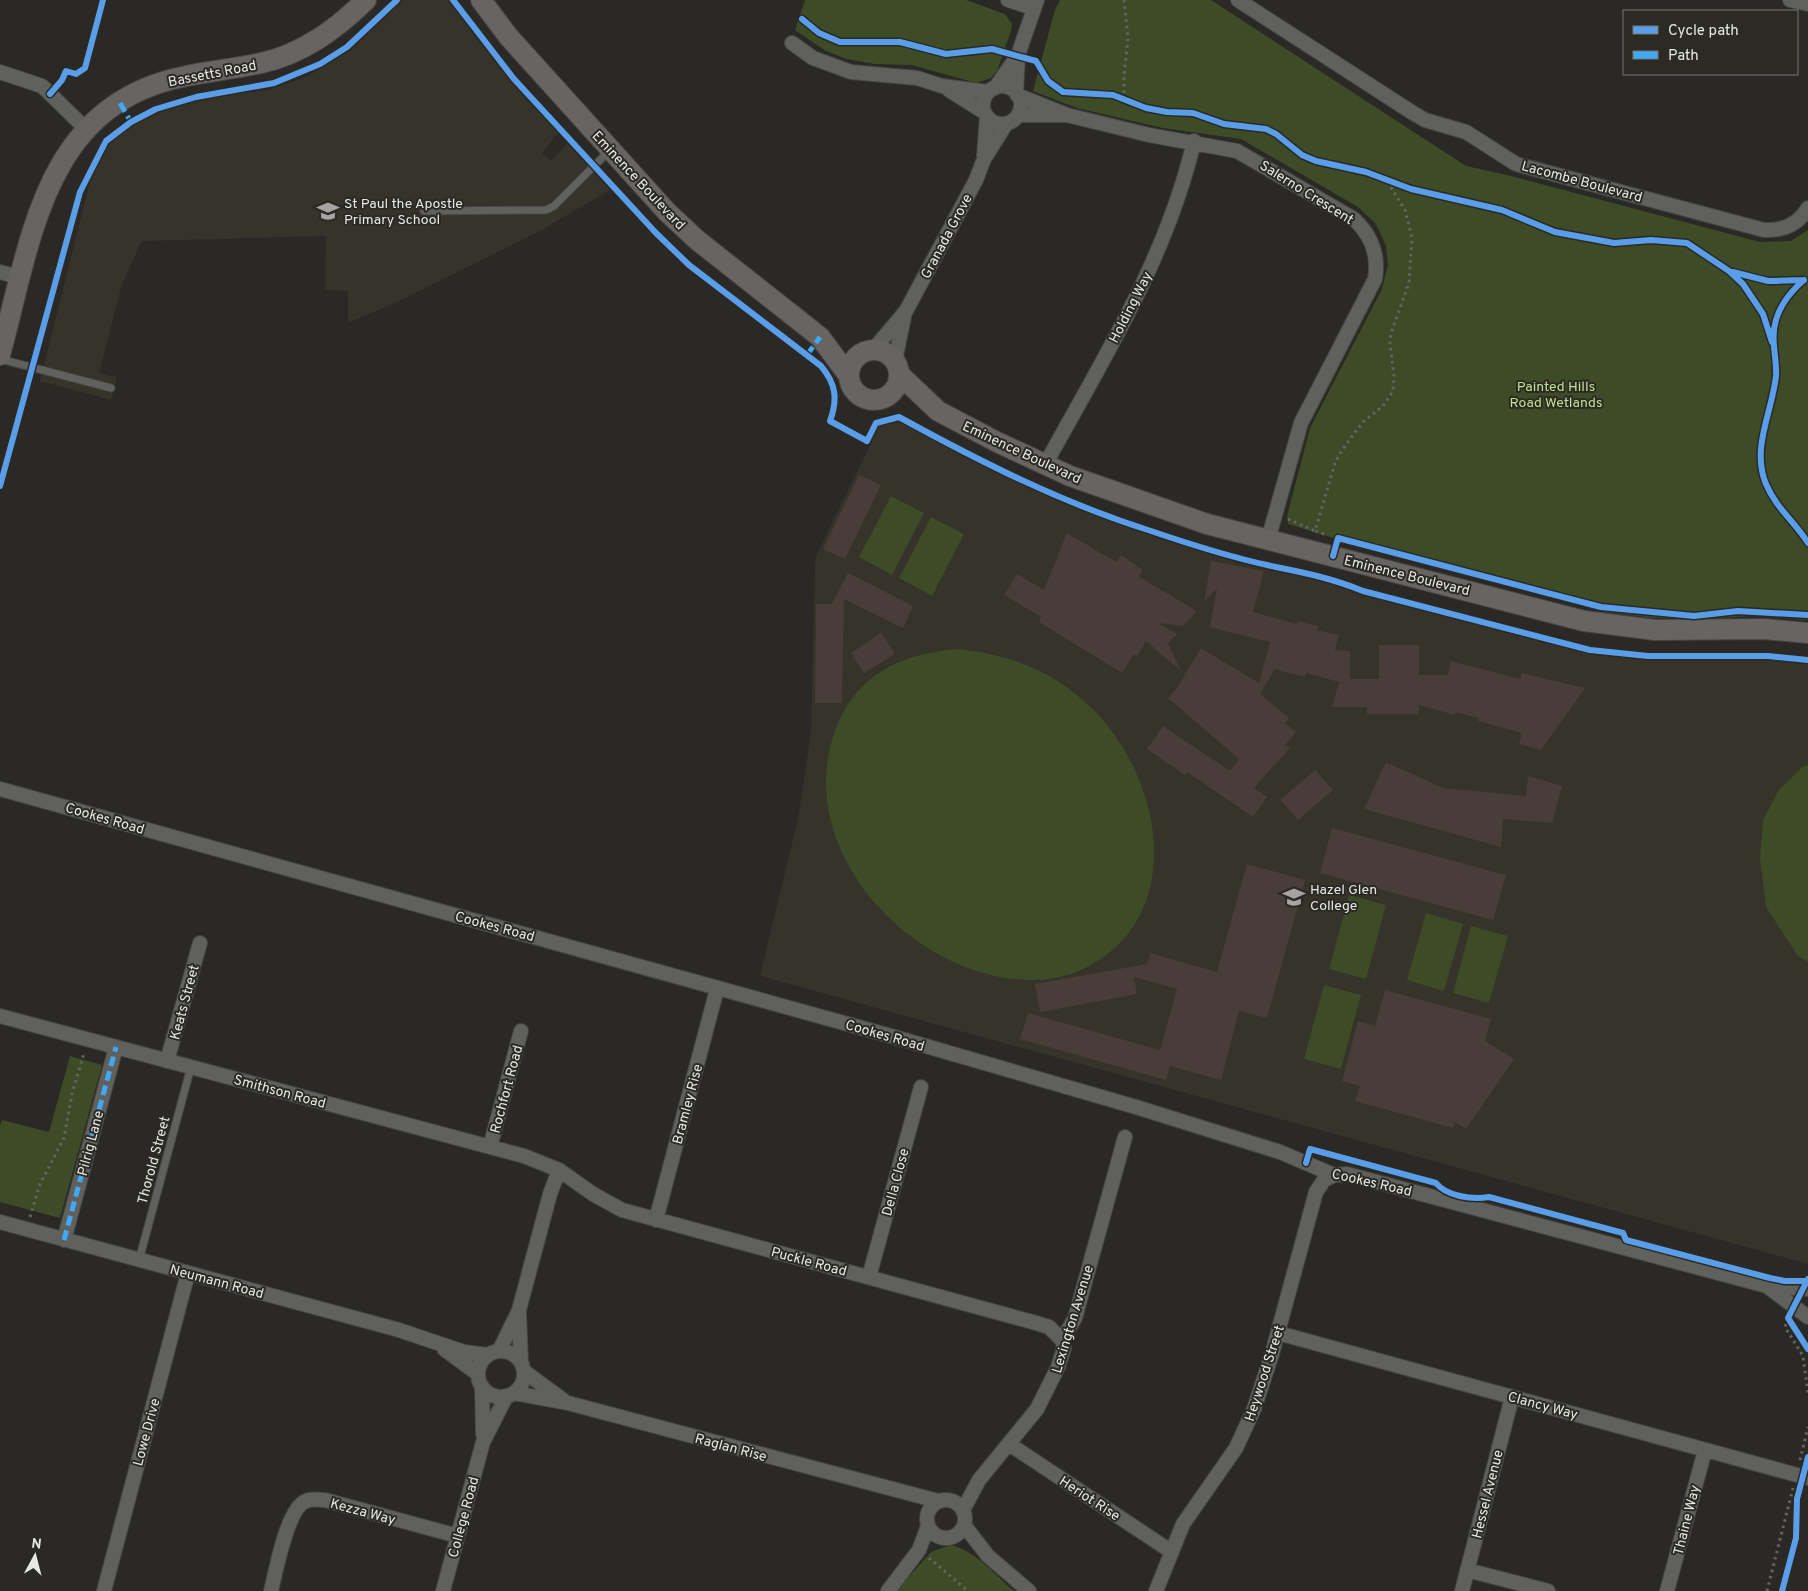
<svg xmlns="http://www.w3.org/2000/svg" width="1808" height="1591" viewBox="0 0 1808 1591" font-family="Overpass,sans-serif">
<style>
.built{fill:#35332a}
.green{fill:#3e4b27}
.building{fill:#493d3a}
.lines{fill:none;stroke-linecap:round;stroke-linejoin:round}
.lane-casing{stroke:#454542;stroke-width:9}
.street-casing{stroke:#454542;stroke-width:16}
.secondary-casing{stroke:#454542;stroke-width:22}
.path{stroke:#646462;stroke-width:3;stroke-dasharray:2.5 4;stroke-linecap:butt}
.lane{stroke:#60605d;stroke-width:7}
.street{stroke:#60605d;stroke-width:14}
.secondary{stroke:#686462;stroke-width:20}
.quiet{stroke:#3fa9f5;stroke-width:5;stroke-dasharray:10 5;stroke-linecap:butt}
.cycleway-casing{stroke:#2b2a25;stroke-width:9}
.cycleway{stroke:#5a9eea;stroke-width:6}
.labels{text-anchor:middle;stroke-width:4;stroke-linejoin:round;paint-order:stroke}
.street-label{font-size:14px;fill:#e7e7e4;stroke:#2b2a25}
.poi-label{font-size:14px;fill:#e7e7e4;stroke:#2b2a25;text-anchor:start}
.park-label{font-size:14px;fill:#c1e08d;stroke:#2b2a25}
</style>
<rect width="100%" height="100%" fill="#2a2926"/>
<!-- built -->
<path class="built" d="M402,0H450L470,30L524,97L559,132L542,153L551,161L567,143L610,190L538,232L397,302L348,323V291L325,290L326,236L142,241L122,284L99,373L117,377L111,400L40,381L93,170L108,143L133,124L169,108L205,98L268,90L306,77L351,50Z
M899,420L1025,485L1123,525L1236,560L1330,582L1360,593L1542,642L1610,657L1649,660L1771,659L1808,663V1264L760,976L798,819L811,732L815,564L817,554L880,425Z"/>
<!-- green -->
<path class="green" d="M805,0H966L1005,14L1012,24L1011,31L997,71L991,78L976,83L912,65L875,64L847,59L826,51L795,30Z
M1060,0H1211L1466,166L1507,175L1760,242L1791,241L1808,230V620L1752,616L1703,619L1653,618L1603,612L1363,547L1288,524L1287,516L1310,428L1382,289L1388,265L1386,246L1376,224L1358,207L1241,139L1163,128L1077,108L1033,91L1055,10Z
M891,496L924,513L892,575L859,557Z
M931,517L964,534L932,596L899,578Z
M957,649C1005,654 1047,668 1084,701C1163,770 1193,920 1079,971C1051,983 1016,982 987,974C889,948 798,840 834,734C853,676 899,654 957,649Z
M1808,765V962L1798,956L1766,907L1760,858L1763,820L1779,790L1802,767Z
M1349,895L1386,905L1366,979L1329,969Z
M1426,913L1463,924L1444,991L1407,980Z
M1471,926L1508,936L1489,1003L1453,993Z
M1324,985L1361,995L1341,1069L1304,1059Z
M70,1056L102,1065L60,1218L0,1202V1126L2,1120L49,1132Z
M950,1545C974,1549 996,1576 1014,1591H896L931,1552Z"/>
<!-- building -->
<path class="building" d="M859,475L881,485L845,559L823,549Z
M1067,533L1116,562L1121,555L1143,570L1139,577L1197,611L1183,626L1158,623L1177,634L1168,643L1181,671L1146,641L1137,656L1134,654L1122,673L1039,622L1041,617L1004,595L1017,574L1044,590Z
M1211,561L1264,571L1253,612L1297,624L1298,621L1318,626L1317,630L1339,635L1335,650L1350,651V679H1379V645H1419V675H1448L1451,661L1520,679L1522,673L1585,688L1541,750L1519,744L1522,733L1478,721L1479,718L1455,712V715L1419,705V714H1367V707H1332L1339,682L1306,673L1305,677L1275,669L1260,694L1289,718L1285,723L1296,732L1285,745L1290,748L1254,788L1267,797L1253,817L1187,772L1185,775L1147,749L1163,726L1230,771L1239,759L1168,698L1177,688L1201,648L1259,683L1270,642L1210,627L1217,588L1204,602Z
M848,573L913,606L903,628L844,599L842,703H815L816,604H832Z
M881,633L895,654L864,673L851,653Z
M1386,762L1443,788L1526,796L1528,776L1562,786L1552,823L1503,819L1501,847L1364,809Z
M1315,770L1333,790L1298,820L1280,800Z
M1332,828L1506,875L1493,920L1320,873Z
M1247,864L1305,880L1267,1018L1239,1011L1221,1080L1170,1066L1166,1080L1020,1039L1028,1013L1160,1050L1177,989L1134,977L1137,994L1040,1012L1035,984L1147,964L1150,953L1217,972Z
M1385,990L1491,1019L1485,1041L1514,1059L1466,1129L1455,1122L1453,1128L1355,1101L1360,1086L1342,1081L1358,1021L1375,1026Z"/>
<g class="lines">
<!-- lane casing -->
<g class="lane-casing">
<path id="lane" d="M424,211L546,210L554,206L610,150
M0,359L111,388
M139,1260L191,1067"/>
</g>
<!-- street casing -->
<g class="street-casing">
<path id="street" d="M1008,0L1033,8
M1238,0L1413,113L1425,120L1466,132L1516,164L1764,230C1783,231 1798,225 1808,208
M1790,0L1808,4
M792,43L813,58L851,72L917,78L942,86L988,92
M0,72L42,86L86,129
M983 105a19 19 0 1 1 38 0a19 19 0 1 1-38 0Z
M995,88L1018,55L1037,0
M949,90L984,112
M1016,93L1018,56
M1017,95L1067,115L1149,135L1237,151L1354,219C1372,236 1379,255 1375,279L1301,423L1268,540
M1018,115H1064
M984,156L987,117
M0,272L21,278
M873,350L906,311L976,180L984,159L1006,124
M895,361L904,317
M1045,465C1102,361 1167,258 1194,141
M0,789L898,1038L1136,1107L1280,1152L1334,1175L1347,1174L1767,1286L1808,1289
M0,1016L524,1156L559,1170L593,1194L622,1210L1036,1323L1049,1327L1062,1340
M167,1061L200,943
M490,1147L521,1031
M656,1220L717,989
M0,1222L399,1330L464,1352L487,1355
M64,1240L116,1047
M869,1277L921,1087
M1768,1287L1808,1317
M519,1313L521,1362
M1278,1333L1808,1478
M444,1349L478,1374
M478 1374a23 23 0 1 1 46 0a23 23 0 1 1-46 0Z
M499,1351L519,1310L550,1194L559,1170
M525,1372L563,1400
M482,1386L483,1434
M514,1393L568,1403L938,1501
M1009,1444L1172,1552
M927 1519a19 19 0 1 1 38 0a19 19 0 1 1-38 0Z
M963,1510L979,1480L1037,1409L1058,1367L1064,1348L1062,1340L1075,1318L1125,1137
M964,1525L988,1556L1029,1591
M1467,1570L1548,1591
M104,1591L188,1273
M271,1591C276,1571 287,1508 306,1501C312,1498 319,1500 325,1500L458,1536
M443,1591L483,1442L506,1397
M888,1591L919,1550L928,1526
M1156,1591L1183,1524L1236,1448L1254,1409L1272,1354L1316,1192L1324,1180L1334,1175
M1462,1591L1512,1397
M1667,1591L1705,1450"/>
</g>
<!-- secondary casing -->
<g class="secondary-casing">
<path id="secondary" d="M481,0L508,36L667,212L697,240L820,337L849,376
M849 375a25 25 0 1 1 50 0a25 25 0 1 1-50 0Z
M0,355C31,242 43,106 182,77C208,71 235,69 261,63C303,54 336,29 366,0
M899,374L938,411L997,442L1070,476L1207,524L1584,621L1655,630L1764,629L1808,633"/>
</g>
<!-- path -->
<path class="path" d="M1124,0L1128,38L1124,76V100
M1288,519L1315,531
M1324,534L1315,531L1335,463L1342,450L1363,422L1383,406L1393,391L1394,376L1390,343L1391,333L1409,283L1412,238L1405,210L1387,181
M30,1217L40,1184L64,1138L72,1094L84,1053
M1788,1318L1785,1327L1803,1356L1808,1393
M1800,1460L1808,1427
M929,1558L968,1591
M1767,1591L1793,1488"/>
<!-- lane -->
<use href="#lane" class="lane"/>
<!-- street -->
<use href="#street" class="street"/>
<!-- secondary -->
<use href="#secondary" class="secondary"/>
<!-- quiet -->
<path class="quiet" d="M120,103L131,122
M807,355L820,337
M64,1240L116,1047"/>
<!-- cycleway casing -->
<g class="cycleway-casing">
<path id="cycleway" d="M453,0L514,79L656,233L689,265L821,366C836,384 838,399 830,421L867,441L876,423L899,417C979,461 1060,502 1148,530C1189,544 1232,558 1276,567C1306,573 1334,579 1363,591L1590,650L1648,656H1768L1808,660
M802,19L819,33L840,42H900L946,54L992,49L1036,61L1048,81L1063,92L1113,95L1146,108L1167,112L1193,113L1224,124L1266,129L1276,134L1302,155L1316,161L1366,172L1411,189L1502,210L1555,232L1614,243L1651,240L1687,243L1729,271L1743,284L1763,314L1772,342
M50,94L62,80L66,71L76,74L85,68L103,0
M1733,272L1768,281L1804,280
M1804,280C1791,291 1781,303 1776,320C1770,339 1777,357 1776,376C1772,413 1751,448 1766,484C1776,508 1795,522 1808,543
M0,486L80,192L106,141L131,122L156,109L196,97L274,83L320,64L347,47L397,0
M1333,556L1338,538L1601,607L1694,616L1738,611L1808,615
M1306,1163L1310,1149L1436,1183C1446,1196 1472,1200 1489,1197L1623,1233L1626,1240L1770,1278L1785,1281H1806
M1808,1279L1788,1318L1808,1349
M1782,1591L1796,1538L1797,1499L1808,1457"/>
</g>
<!-- cycleway -->
<use href="#cycleway" class="cycleway"/>
</g>
<!-- icons -->
<defs>
<g id="school-bare" transform="scale(1.725)"><path d="M0-5L7-2L0 1L-7-2ZM-4 1L0 2.5L4 1V4Q0 6-4 4Z" fill="#a5a4a2" stroke="#2b2a25" stroke-width="2.5" paint-order="stroke"/></g>
</defs>
<g fill-rule="evenodd">
<use href="#school-bare" x="328" y="211"/>
<use href="#school-bare" x="1294" y="897"/>
</g>
<g class="labels">
<!-- street labels -->
<g class="street-label">
<text transform="translate(212 73) rotate(-11)" y="5">Bassetts Road</text>
<text transform="translate(639 180) rotate(47)" y="5">Eminence Boulevard</text>
<text transform="translate(1582 181) rotate(15)" y="5">Lacombe Boulevard</text>
<text transform="translate(1307 192) rotate(32)" y="5">Salerno Crescent</text>
<text transform="translate(946 236) rotate(-62)" y="5">Granada Grove</text>
<text transform="translate(1130 307) rotate(-63)" y="5">Holding Way</text>
<text transform="translate(1022 452) rotate(25)" y="5">Eminence Boulevard</text>
<text transform="translate(1407 575) rotate(14)" y="5">Eminence Boulevard</text>
<text transform="translate(105 818) rotate(16)" y="5">Cookes Road</text>
<text transform="translate(495 926) rotate(15)" y="5">Cookes Road</text>
<text transform="translate(184 1002) rotate(-75)" y="5">Keats Street</text>
<text transform="translate(885 1035) rotate(16)" y="5">Cookes Road</text>
<text transform="translate(506 1089) rotate(-75)" y="5">Rochfort Road</text>
<text transform="translate(280 1091) rotate(15)" y="5">Smithson Road</text>
<text transform="translate(687 1104) rotate(-75)" y="5">Bramley Rise</text>
<text transform="translate(90 1143) rotate(-75)" y="5">Pilrig Lane</text>
<text transform="translate(153 1160) rotate(-75)" y="5">Thorold Street</text>
<text transform="translate(895 1182) rotate(-75)" y="5">Della Close</text>
<text transform="translate(1372 1182) rotate(13)" y="5">Cookes Road</text>
<text transform="translate(809 1261) rotate(15)" y="5">Puckle Road</text>
<text transform="translate(217 1281) rotate(15)" y="5">Neumann Road</text>
<text transform="translate(1072 1319) rotate(-73)" y="5">Lexington Avenue</text>
<text transform="translate(1264 1373) rotate(-72)" y="5">Heywood Street</text>
<text transform="translate(1543 1405) rotate(15)" y="5">Clancy Way</text>
<text transform="translate(146 1432) rotate(-75)" y="5">Lowe Drive</text>
<text transform="translate(731 1447) rotate(15)" y="5">Raglan Rise</text>
<text transform="translate(1487 1494) rotate(-76)" y="5">Hessel Avenue</text>
<text transform="translate(1090 1498) rotate(33)" y="5">Heriot Rise</text>
<text transform="translate(363 1511) rotate(15)" y="5">Kezza Way</text>
<text transform="translate(463 1517) rotate(-75)" y="5">College Road</text>
<text transform="translate(1686 1520) rotate(-76)" y="5">Thaine Way</text>
</g>
<!-- poi labels -->
<g class="poi-label">
<text x="344" y="208">St Paul the Apostle<tspan x="344" dy="16">Primary School</tspan></text>
<text x="1310" y="894">Hazel Glen<tspan x="1310" dy="16">College</tspan></text>
</g>
<!-- park labels -->
<g class="park-label">
<text x="1556" y="391">Painted Hills<tspan x="1556" dy="16">Road Wetlands</tspan></text>
</g>
</g>
<!-- legend -->
<rect x="1623" y="10" width="175" height="65" fill="#2b2a25" stroke="#767671"/>
<rect x="1633" y="26" width="25" height="8" fill="#5a9eea" stroke="#767671"/>
<text x="1668" y="35" font-size="15" fill="#e7e7e4">Cycle path</text>
<rect x="1633" y="51" width="25" height="8" fill="#3fa9f5" stroke="#767671"/>
<text x="1668" y="60" font-size="15" fill="#e7e7e4">Path</text>
<!-- north arrow -->
<g transform="translate(35 1556) rotate(7)" stroke="#2b2a25" stroke-width="4" paint-order="stroke">
<path d="M0-4L9 19L0 12L-9 19Z" fill="#e7e7e4"/>
<text y="-8" font-size="14" font-weight="bold" text-anchor="middle" fill="#e7e7e4">N</text>
</g>
</svg>
